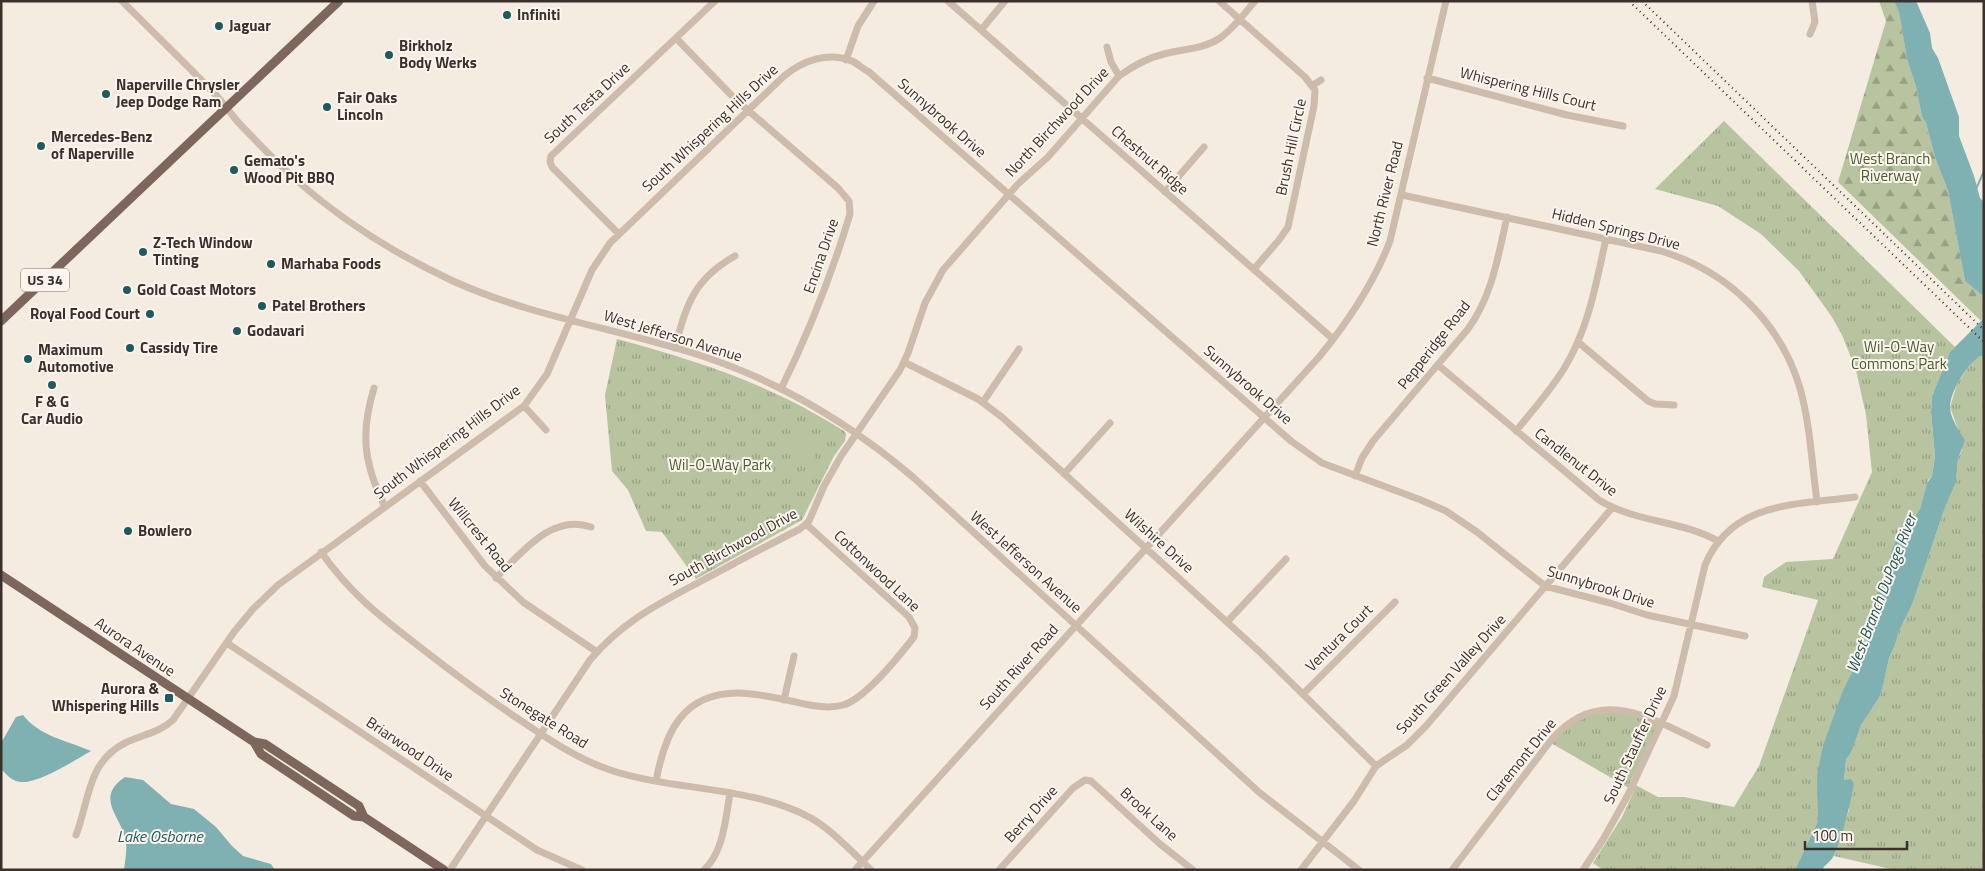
<svg xmlns="http://www.w3.org/2000/svg" width="1985" height="871" viewBox="0 0 1985 871" font-family="'Titillium Web',sans-serif">
<style>
.forest{fill:url(#forest-firs)}
.park{fill:url(#park-tufts)}
.pitch{fill:#b8c4a0}
.water{fill:#7fb0b2}
.lines{fill:none;stroke-linecap:round;stroke-linejoin:round}
.stream{stroke:#7fb0b2;stroke-width:2}
.minor{stroke:#cdbbac;stroke-width:7}
.major{stroke:#7d675c;stroke-width:9}
.rail{stroke:#3b302b;stroke-width:2;stroke-dasharray:1 4;stroke-linecap:butt}
.poi-dot{fill:#1f5a5e;stroke:#fbf5ee;stroke-width:2}
.labels{text-anchor:middle;stroke-width:4;stroke-linejoin:round;paint-order:stroke}
.shield{fill:#fbf5ee;stroke:#756b66;stroke-width:1}
.shield-label{font-size:14px;font-weight:bold;fill:#3b302b}
.poi-label{font-size:15px;font-weight:bold;fill:#3b302b;stroke:#fbf5ee;text-anchor:start}
.street-label{font-size:15px;fill:#3b302b;stroke:#fbf5ee}
.park-label{font-size:15px;fill:#4a5a2e;stroke:#fbf5ee}
.water-label{font-size:16px;font-style:italic;fill:#1f5a5e;stroke:#fbf5ee}
</style>
<defs>
<pattern id="forest-firs" width="22" height="20" patternUnits="userSpaceOnUse" patternTransform="scale(1.25)"><rect width="22" height="20" fill="#b8c4a0"/><path d="M5 1l3.5 6h-7zM16 11l3.5 6h-7z" fill="#97a083"/></pattern>
<pattern id="park-tufts" width="24" height="20" patternUnits="userSpaceOnUse" patternTransform="scale(1.25)"><rect width="24" height="20" fill="#b8c4a0"/><path d="M3 7l-1-3M5 7V3M7 7l1-3M15 17l-1-3M17 17v-4M19 17l1-3" fill="none" stroke="#97a083"/></pattern>
</defs>
<rect width="100%" height="100%" fill="#f4ebe1"/>
<!-- forest -->
<path class="forest" d="M1879,1H1894L1899,11L1907,59L1916,87L1922,117L1926,123L1935,157L1948,191L1965,281L1984,297V318L1981,321L1838,182L1886,21Z"/>
<!-- park -->
<path class="park" d="M1724,121L1955,347L1950,352L1932,396L1931,412L1935,456L1932,476L1928,480L1920,509L1917,516L1903,526L1892,548L1886,575L1880,587L1875,617L1867,641L1854,668L1828,733L1818,821L1795,870H1603L1593,863L1622,817L1634,791L1551,743C1568,725 1592,707 1619,711C1632,713 1647,720 1660,724L1630,782L1658,797H1684L1734,807L1759,766L1818,600L1762,587L1764,577L1786,562L1833,559L1872,472L1866,415L1856,370L1842,335L1832,317L1799,271L1761,234L1718,206L1655,189Z
M617,339C699,361 772,385 844,431L846,434L845,441L834,456L802,520L696,579L662,532L646,531L628,490L612,471L605,395Z
M1981,356L1984,357V870H1895L1834,856L1849,810L1848,780H1844L1846,760L1852,751L1861,725L1879,698L1883,686L1889,658L1895,645L1899,631L1912,605L1943,513L1956,482L1958,459L1962,450L1958,429L1950,407L1957,384L1966,370L1974,359Z"/>
<!-- pitch -->
<path class="pitch" d="M791 453a12 12 0 1 1 24 0a12 12 0 1 1-24 0Z"/>
<!-- water -->
<path class="water" d="M1894,1H1916L1930,33L1932,48L1938,58L1959,117V136L1974,176L1980,198L1984,202V297L1965,281L1948,191L1935,157L1926,123L1922,117L1916,87L1907,59L1899,12Z
M1984,318V357L1981,356C1968,361 1949,394 1950,408C1951,419 1959,431 1965,440L1958,459L1956,482L1943,513L1912,605L1899,631L1895,645L1889,658L1883,686L1879,698L1861,725L1852,751L1846,760L1844,780L1851,779L1854,784C1849,808 1844,833 1834,855C1831,862 1825,864 1822,870H1795L1818,821L1817,775L1823,746L1842,693L1867,641L1875,617L1880,587L1886,575L1892,548L1903,526L1916,516L1920,509L1927,483L1932,476L1935,456L1931,412L1932,396L1950,352Z
M23,715C39,736 68,741 91,751C75,760 33,788 16,781C10,779 5,773 1,769V743L16,717Z
M125,777L143,780L171,804L194,809L216,827L232,846L243,856L271,864L275,870H124C125,859 128,849 125,839C121,816 94,798 125,777Z"/>
<g class="lines">
<!-- stream -->
<path class="stream" d="M1976,189L1984,171"/>
<!-- minor -->
<path class="minor" d="M122,1C153,32 185,63 216,95C223,103 230,112 237,121C255,140 274,160 294,178C341,220 395,254 453,281C532,317 620,329 702,356C781,382 851,424 914,478L1260,793L1359,870
M948,1L1333,339
M1219,1L1305,77L1315,90L1314,106L1288,227L1279,240L1254,269
M981,30L1005,1
M1810,34L1815,22L1812,1
M676,38L735,99L838,188L849,201L850,214C832,274 809,332 781,389
M1107,47L1111,62L1119,76
M846,60L858,26L874,1
M1427,78L1567,115L1623,126
M1313,85L1321,80
M1165,192L1204,147
M1402,195L1661,251C1727,271 1780,321 1800,388C1810,424 1812,464 1817,502
M619,234L552,167L550,162L551,156L715,1
M1578,342L1648,401L1655,404L1674,405
M675,348C686,305 694,279 735,256
M904,362L978,399L1003,418L1262,654L1376,766
M1438,365L1599,500C1636,523 1681,520 1718,541
M374,388C360,434 364,464 385,507
M983,402L1019,349
M524,406L546,430
M1516,431C1533,410 1551,390 1565,367C1589,327 1596,283 1606,239
M1064,474L1110,423
M1355,476L1362,458L1373,441L1468,329C1492,296 1498,257 1507,217
M420,481L485,566L523,602L597,652
M321,552C350,593 377,614 416,644C448,669 480,693 514,716C545,737 576,759 613,771C676,791 752,786 811,818C833,831 852,852 871,870
M496,578C521,554 551,513 591,527
M1227,622L1286,559
M227,643L537,850L582,870
M1303,694L1395,602
M784,700L794,656
M656,781C665,733 682,693 738,693C754,693 771,697 787,700C805,704 825,710 843,705C865,699 900,655 914,637L915,628L909,617L806,524
M76,835C89,802 87,762 125,743C141,735 159,733 173,720L234,632L253,609L278,585L524,406L547,374L592,270L610,243L784,76C802,61 828,51 852,61C858,64 863,69 869,72L1291,441L1322,463L1421,500L1446,511L1477,532L1545,586L1610,603L1647,615L1745,636
M450,870L590,660C624,620 660,603 705,579C737,562 768,545 800,529L809,521L824,486L841,456L900,370L908,353L925,303L943,270L1018,184L1048,157L1119,76C1133,66 1147,58 1164,54C1183,49 1204,49 1220,38C1234,28 1244,14 1255,1
M704,870C724,851 725,820 730,794
M855,870L1319,357C1347,323 1374,283 1390,241L1446,1
M999,870L1073,788L1085,780L1091,781L1160,844L1193,870
M1301,870L1354,801L1376,766L1407,745L1426,726L1612,508
M1452,870L1552,739C1601,683 1654,720 1707,745
M1583,870L1604,838L1629,793L1674,696L1705,565C1732,501 1796,505 1855,497"/>
<!-- major -->
<path class="major" d="M1,321L339,1
M1,575L254,742L261,754L354,816L364,817L444,870
M254,742L265,744L359,806L364,817"/>
<!-- rail -->
<path class="rail" d="M1629,1L1984,342
M1642,1L1984,330"/>
</g>
<!-- markers -->
<g class="poi-dot">
<circle cx="507" cy="15" r="5"/>
<circle cx="219" cy="26" r="5"/>
<circle cx="389" cy="55" r="5"/>
<circle cx="106" cy="94" r="5"/>
<circle cx="327" cy="107" r="5"/>
<circle cx="41" cy="146" r="5"/>
<circle cx="234" cy="170" r="5"/>
<circle cx="143" cy="252" r="5"/>
<circle cx="271" cy="264" r="5"/>
<circle cx="127" cy="290" r="5"/>
<circle cx="262" cy="306" r="5"/>
<circle cx="150" cy="314" r="5"/>
<circle cx="237" cy="331" r="5"/>
<circle cx="130" cy="348" r="5"/>
<circle cx="28" cy="359" r="5"/>
<circle cx="52" cy="385" r="5"/>
<circle cx="128" cy="531" r="5"/>
<rect x="164" y="693" width="10" height="10" rx="2.5"/>
</g>
<g class="labels">
<!-- shield labels -->
<rect class="shield" x="21" y="268.5" width="48" height="23" rx="4"/>
<g class="shield-label">
<text x="45" y="285">US 34</text>
</g>
<!-- poi labels -->
<g class="poi-label">
<text x="517" y="20">Infiniti</text>
<text x="229" y="31">Jaguar</text>
<text x="399" y="51">Birkholz<tspan x="399" dy="17">Body Werks</tspan></text>
<text x="116" y="90">Naperville Chrysler<tspan x="116" dy="17">Jeep Dodge Ram</tspan></text>
<text x="337" y="103">Fair Oaks<tspan x="337" dy="17">Lincoln</tspan></text>
<text x="51" y="142">Mercedes-Benz<tspan x="51" dy="17">of Naperville</tspan></text>
<text x="244" y="166">Gemato's<tspan x="244" dy="17">Wood Pit BBQ</tspan></text>
<text x="153" y="248">Z-Tech Window<tspan x="153" dy="17">Tinting</tspan></text>
<text x="281" y="269">Marhaba Foods</text>
<text x="137" y="295">Gold Coast Motors</text>
<text x="272" y="311">Patel Brothers</text>
<text x="140" y="319" text-anchor="end">Royal Food Court</text>
<text x="247" y="336">Godavari</text>
<text x="140" y="353">Cassidy Tire</text>
<text x="38" y="355">Maximum<tspan x="38" dy="17">Automotive</tspan></text>
<text x="52" y="407" text-anchor="middle">F &amp; G<tspan x="52" dy="17">Car Audio</tspan></text>
<text x="138" y="536">Bowlero</text>
<text x="159" y="694" text-anchor="end">Aurora &amp;<tspan x="159" dy="17">Whispering Hills</tspan></text>
</g>
<!-- street labels -->
<g class="street-label">
<text transform="translate(1528 89) rotate(14)" y="5">Whispering Hills Court</text>
<text transform="translate(587 103) rotate(-43)" y="5">South Testa Drive</text>
<text transform="translate(942 118) rotate(41)" y="5">Sunnybrook Drive</text>
<text transform="translate(1057 122) rotate(-47)" y="5">North Birchwood Drive</text>
<text transform="translate(710 128) rotate(-43)" y="5">South Whispering Hills Drive</text>
<text transform="translate(1291 147) rotate(-78)" y="5">Brush Hill Circle</text>
<text transform="translate(1150 160) rotate(41)" y="5">Chestnut Ridge</text>
<text transform="translate(1385 194) rotate(-76)" y="5">North River Road</text>
<text transform="translate(1616 229) rotate(14)" y="5">Hidden Springs Drive</text>
<text transform="translate(821 256) rotate(-71)" y="5">Encina Drive</text>
<text transform="translate(673 336) rotate(17)" y="5">West Jefferson Avenue</text>
<text transform="translate(1434 345) rotate(-52)" y="5">Pepperidge Road</text>
<text transform="translate(1248 385) rotate(41)" y="5">Sunnybrook Drive</text>
<text transform="translate(447 442) rotate(-37)" y="5">South Whispering Hills Drive</text>
<text transform="translate(1576 462) rotate(38)" y="5">Candlenut Drive</text>
<text transform="translate(480 535) rotate(51)" y="5">Willcrest Road</text>
<text transform="translate(1159 541) rotate(42)" y="5">Wilshire Drive</text>
<text transform="translate(733 547) rotate(-29)" y="5">South Birchwood Drive</text>
<text transform="translate(1026 562) rotate(42)" y="5">West Jefferson Avenue</text>
<text transform="translate(877 571) rotate(43)" y="5">Cottonwood Lane</text>
<text transform="translate(1601 587) rotate(17)" y="5">Sunnybrook Drive</text>
<text transform="translate(1339 638) rotate(-45)" y="5">Ventura Court</text>
<text transform="translate(135 647) rotate(34)" y="5">Aurora Avenue</text>
<text transform="translate(1019 667) rotate(-48)" y="5">South River Road</text>
<text transform="translate(1451 674) rotate(-48)" y="5">South Green Valley Drive</text>
<text transform="translate(544 718) rotate(32)" y="5">Stonegate Road</text>
<text transform="translate(1635 745) rotate(-65)" y="5">South Stauffer Drive</text>
<text transform="translate(410 749) rotate(34)" y="5">Briarwood Drive</text>
<text transform="translate(1521 760) rotate(-51)" y="5">Claremont Drive</text>
<text transform="translate(1031 814) rotate(-48)" y="5">Berry Drive</text>
<text transform="translate(1149 814) rotate(42)" y="5">Brook Lane</text>
</g>
<!-- park labels -->
<g class="park-label">
<text x="1890" y="164">West Branch<tspan x="1890" dy="17">Riverway</tspan></text>
<text x="1899" y="352">Wil-O-Way<tspan x="1899" dy="17">Commons Park</tspan></text>
<text x="720" y="470">Wil-O-Way Park</text>
</g>
<!-- water labels -->
<g class="water-label">
<text transform="translate(1881 593) rotate(-69)" y="6">West Branch DuPage River</text>
<text x="160" y="842">Lake Osborne</text>
</g>
</g>
<!-- border -->
<rect width="1985" height="871" fill="none" stroke="#3b302b" stroke-width="5"/>
<!-- scale -->
<path d="M1805 841v8h102v-8" fill="none" stroke="#3b302b" stroke-width="2.5"/>
<text x="1812" y="841" font-size="15" fill="#3b302b" stroke="#fbf5ee" stroke-width="4" paint-order="stroke">100 m</text>
</svg>
